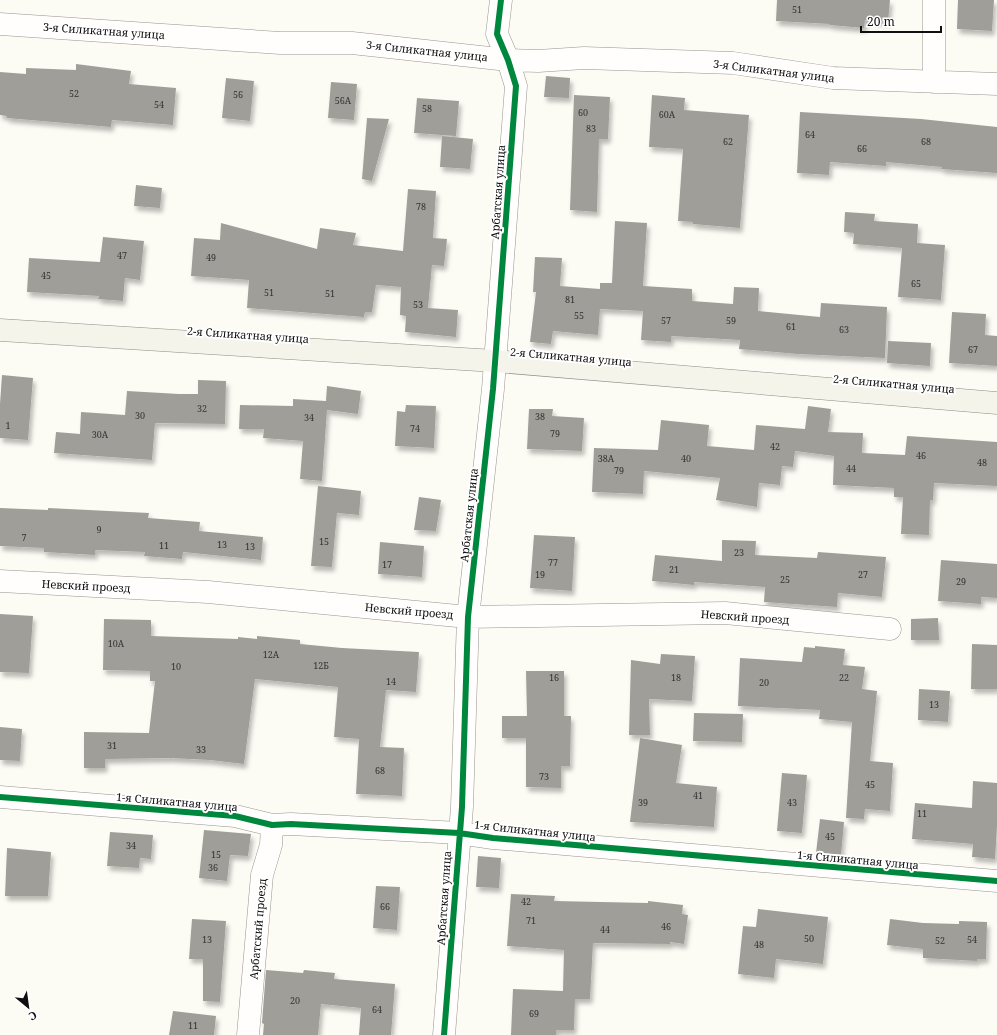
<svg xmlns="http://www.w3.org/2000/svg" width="997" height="1035" viewBox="0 0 997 1035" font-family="'Noto Serif',serif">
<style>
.building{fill:#a09e99;filter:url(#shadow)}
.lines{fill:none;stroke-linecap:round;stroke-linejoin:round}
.street-casing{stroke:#969592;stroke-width:23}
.secondary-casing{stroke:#8c8c89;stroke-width:23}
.street{stroke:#fffefd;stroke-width:22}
.secondary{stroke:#f5f4eb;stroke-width:22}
.cycleway-casing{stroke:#fff;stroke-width:8}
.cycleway{stroke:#00873e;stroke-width:6}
.labels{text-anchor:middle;stroke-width:4;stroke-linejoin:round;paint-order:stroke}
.number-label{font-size:9px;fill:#333332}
.street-label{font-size:11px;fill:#0f0f0f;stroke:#fff}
</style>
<defs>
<filter id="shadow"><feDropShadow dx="2.5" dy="4.5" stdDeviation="2" flood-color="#0004"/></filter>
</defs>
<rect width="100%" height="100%" fill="#fcfbf4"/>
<!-- building -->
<path class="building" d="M777,0H890L888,22L865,20L864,28L830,25V24L776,21Z
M958,0H994L992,31L957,29Z
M76,64L131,71L129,84L176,88L173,125L112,120L111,127L7,118V116L0,115V72L26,74V68L76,70Z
M546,76L570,78L569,98L544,97Z
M226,78L254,81L250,121L222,118Z
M331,82L357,84L354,120L328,118Z
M574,95L610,97L608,139H599L597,212L570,210Z
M652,95L685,98L684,110L749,115L740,228L693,224V222L678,221L683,149L649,147Z
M417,98L459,101L456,136L414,133Z
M800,112L921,119L997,127V173L941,169L942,167L886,162V166L830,162L829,175L797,173Z
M367,118L389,119L372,181L362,179Z
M442,136L473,139L470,169L440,167Z
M136,185L162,188L160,208L134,206Z
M408,189L436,191L433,238L447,239L444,266L432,265L428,308L458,310L456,337L405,332L406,316L400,315L401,287L376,285L372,312H365L364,317L247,308L249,280L191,276L194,238L220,240L221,223L317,249L320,228L356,233L353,245L403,251Z
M845,212L875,214L874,221L918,224L917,243L945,245L941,300L898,297L902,248L853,244L854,233L844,232Z
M615,221L647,223L643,286L692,289V301L733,304L734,287L759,288L758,311L820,317L821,303L887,307L885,358L798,354L739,349L740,340L671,336V342L641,340L643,311L600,309L598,335L553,331L551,344L530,342L536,292H533L535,257L562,258L560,286L600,289V283H612Z
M103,237L144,241L140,280L125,278L123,301L98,299L99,296L27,292L29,258L100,262Z
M952,312L986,314L985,335L997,336V366L949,363Z
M888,341L931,343L930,366L887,363Z
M2,375L33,378L28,440L0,438V404Z
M198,380L226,381L225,424L155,423L152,460L54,453L56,432L80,434L81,412L125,415L127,391L179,394H198Z
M327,386L361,391L358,414L327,410L322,481L300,479L303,441L263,438L264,429H239L240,405L293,406V399L326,401Z
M406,405L436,406L434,448L395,446L397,411L405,412Z
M808,406L831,409L828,432L863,433L862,453L905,455L907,436L997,442V486L934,483L933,500H930L929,535L901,534L903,497H894V488L833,485L834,456L795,451L793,467L782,466L780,485L759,483L757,507L716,500L720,478L644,471L643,494L592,492L594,448L658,450L661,420L709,425L707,446L754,450L756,425L805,429Z
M529,409H553L552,416L584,418L582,451L527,449Z
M318,486L361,491L359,515L337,513L332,567L311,566Z
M419,497L441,500L436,531L414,530Z
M0,508L48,510V508L149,513L148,518L200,522L199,531L263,537L261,560L183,552L182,559L144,556L145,552L95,550V555L44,552V548L0,546Z
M534,535L575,537L572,591L530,588Z
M722,540L756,541L755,555L817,558L818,552L886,557L882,597L838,593L837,607L764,602L765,587L694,582V585L652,581L655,555L722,561Z
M380,542L424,546L422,577L378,574Z
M941,560L997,564V598L981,597V604L938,601Z
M0,614L33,616L29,673L0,672Z
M938,618L939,640H911V619Z
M104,619L151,620V636L238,639V637L257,639V636L300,640V644L342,648L419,652L416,692L386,690L380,747L404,748L402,796L356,794L359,739L334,737L338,687L255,679L244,764L210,760L171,758L105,759V768H84V732L149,733L155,681H150V671L103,670Z
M972,644L997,645V689H971Z
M815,646L845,649L843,665L865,667L862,689L877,691L870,761L893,763L890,811L865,809L864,819L846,818L852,722L819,719L820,710L738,706L740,658L802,662L804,647L815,648Z
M661,654L695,656L692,701L649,699L650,735H629L631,660L660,664Z
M526,671H564V716H571L570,766H561V788L526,787V738H502V716H527Z
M919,689L950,691L948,722L918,720Z
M694,713L743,714L742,742L693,741Z
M0,727L22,729L20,761L0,760Z
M640,738L682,745L676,783L717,787L714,827L630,822Z
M782,773L807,775L802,833L777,831Z
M973,781L997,783V825L995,859L972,857L973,844L912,839L915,803L972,808Z
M820,819L844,822L841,855L816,853Z
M204,830L251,834L248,856L230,855L227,881L199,878Z
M110,832L153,835L151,859L140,858L139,868L107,866Z
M7,848L51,852L48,896H5Z
M478,856L501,858L499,888L476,887Z
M376,886L400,887L397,930L373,928Z
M511,894L555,896L554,901L648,903V901L683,905L682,914L688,915L684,944L670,942V944L593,943L590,999H575L574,1030H556V1035H511L513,989L563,991L564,950L507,946Z
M758,909L828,917L823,964L776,959L774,978L738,974L743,926L756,927Z
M192,919L226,921L220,1002L203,1001V959H189Z
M890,919L923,923L959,924V921L987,922L986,959H977V961L923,958V949L887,945Z
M266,970L303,973L304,970L335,973L334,979L395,984L391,1035H359L361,1008L321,1004L318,1035H263L264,1024L262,1023Z
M173,1011L216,1016L214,1035H169Z"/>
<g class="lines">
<!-- street casing -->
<g class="street-casing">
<path id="street" d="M934,0V82
M0,24L280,43H352L508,60L538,61L584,58L733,63L833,78L997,84
M0,581L208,592L468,617L725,613L890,629
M0,797L235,816L272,825L291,824L459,833L493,838L997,881
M248,1035L262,875L271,845L272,825
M444,1035L462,807L468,617L493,389L516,86L508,60L497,34L501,0"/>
</g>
<!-- secondary casing -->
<g class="secondary-casing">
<path id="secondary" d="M0,330L495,361L997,403"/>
</g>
<!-- street -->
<use href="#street" class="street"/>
<!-- secondary -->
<use href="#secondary" class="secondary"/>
<!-- cycleway casing -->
<g class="cycleway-casing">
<path id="cycleway" d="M0,797L235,816L272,825L291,824L459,833L493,838L997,881
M444,1035L462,807L468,617L493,389L516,86L508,60L497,34L501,0"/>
</g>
<!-- cycleway -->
<use href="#cycleway" class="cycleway"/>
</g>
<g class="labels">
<!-- number labels -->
<g class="number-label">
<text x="797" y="13">51</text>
<text x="74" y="97">52</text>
<text x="238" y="98">56</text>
<text x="343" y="104">56А</text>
<text x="159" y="108">54</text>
<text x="427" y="112">58</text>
<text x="583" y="116">60</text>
<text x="667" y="118">60А</text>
<text x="591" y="132">83</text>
<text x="810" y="138">64</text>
<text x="728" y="145">62</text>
<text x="926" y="145">68</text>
<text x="862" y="152">66</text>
<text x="421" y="210">78</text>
<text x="122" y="259">47</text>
<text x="211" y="261">49</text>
<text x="46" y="279">45</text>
<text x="916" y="287">65</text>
<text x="269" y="296">51</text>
<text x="330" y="297">51</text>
<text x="570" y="303">81</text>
<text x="418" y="308">53</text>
<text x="579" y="319">55</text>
<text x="666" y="324">57</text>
<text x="731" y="324">59</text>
<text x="791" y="330">61</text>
<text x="844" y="333">63</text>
<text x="973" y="353">67</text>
<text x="202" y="412">32</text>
<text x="140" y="419">30</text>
<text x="540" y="420">38</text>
<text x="309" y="421">34</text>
<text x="8" y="429">1</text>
<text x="415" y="432">74</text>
<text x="555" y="437">79</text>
<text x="100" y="438">30А</text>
<text x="775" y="450">42</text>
<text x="921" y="459">46</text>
<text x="606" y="462">38А</text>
<text x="686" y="462">40</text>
<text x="982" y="466">48</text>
<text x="851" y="472">44</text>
<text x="619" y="474">79</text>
<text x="99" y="533">9</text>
<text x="24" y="541">7</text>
<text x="324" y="545">15</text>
<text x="222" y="548">13</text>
<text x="164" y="549">11</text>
<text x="250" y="550">13</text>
<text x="739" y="556">23</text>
<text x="553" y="566">77</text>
<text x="387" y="568">17</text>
<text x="674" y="573">21</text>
<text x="540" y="578">19</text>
<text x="863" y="578">27</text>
<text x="785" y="583">25</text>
<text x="961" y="585">29</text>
<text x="116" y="647">10А</text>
<text x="271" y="658">12А</text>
<text x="321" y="669">12Б</text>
<text x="176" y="670">10</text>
<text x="554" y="681">16</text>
<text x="676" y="681">18</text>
<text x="844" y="681">22</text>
<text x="391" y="685">14</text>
<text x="764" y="686">20</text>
<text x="934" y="708">13</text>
<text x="112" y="749">31</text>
<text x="201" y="753">33</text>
<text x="380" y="774">68</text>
<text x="544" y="780">73</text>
<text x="870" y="788">45</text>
<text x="698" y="799">41</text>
<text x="643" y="806">39</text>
<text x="792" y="806">43</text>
<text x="922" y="817">11</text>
<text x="830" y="840">45</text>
<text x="131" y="849">34</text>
<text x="216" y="858">15</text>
<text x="213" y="871">36</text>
<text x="526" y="905">42</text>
<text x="385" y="910">66</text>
<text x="531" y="924">71</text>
<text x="666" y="930">46</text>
<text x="605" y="933">44</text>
<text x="809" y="942">50</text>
<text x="207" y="943">13</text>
<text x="972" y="943">54</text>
<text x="940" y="944">52</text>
<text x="759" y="948">48</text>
<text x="295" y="1004">20</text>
<text x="377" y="1013">64</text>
<text x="534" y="1017">69</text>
<text x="193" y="1029">11</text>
</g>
<!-- street labels -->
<g class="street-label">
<text transform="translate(104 31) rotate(4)" y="4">3-я Силикатная улица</text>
<text transform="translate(427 51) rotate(6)" y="4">3-я Силикатная улица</text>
<text transform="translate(774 71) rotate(7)" y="4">3-я Силикатная улица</text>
<text transform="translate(498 192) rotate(-86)" y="4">Арбатская улица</text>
<text transform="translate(248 335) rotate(4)" y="4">2-я Силикатная улица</text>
<text transform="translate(571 357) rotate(5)" y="4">2-я Силикатная улица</text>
<text transform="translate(894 384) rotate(5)" y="4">2-я Силикатная улица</text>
<text transform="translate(469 515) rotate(-84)" y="4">Арбатская улица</text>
<text transform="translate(86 586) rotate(3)" y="4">Невский проезд</text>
<text transform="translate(409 611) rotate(5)" y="4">Невский проезд</text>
<text transform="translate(745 617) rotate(4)" y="4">Невский проезд</text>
<text transform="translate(177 802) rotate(5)" y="4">1-я Силикатная улица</text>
<text transform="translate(535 831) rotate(6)" y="4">1-я Силикатная улица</text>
<text transform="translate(858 860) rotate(5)" y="4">1-я Силикатная улица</text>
<text transform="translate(444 898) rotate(-86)" y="4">Арбатская улица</text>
<text transform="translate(258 929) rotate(-85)" y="4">Арбатский проезд</text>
</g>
</g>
<!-- north arrow -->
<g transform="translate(28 1007) rotate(151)" stroke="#ffffff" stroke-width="3" paint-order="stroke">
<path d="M0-3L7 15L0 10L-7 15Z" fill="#0f0f0f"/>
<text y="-6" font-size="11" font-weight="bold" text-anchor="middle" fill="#0f0f0f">С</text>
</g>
<!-- scale -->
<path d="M861 26v6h80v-6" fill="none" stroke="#0f0f0f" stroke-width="2"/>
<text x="867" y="26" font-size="12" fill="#0f0f0f" stroke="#ffffff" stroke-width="3" paint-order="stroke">20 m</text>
</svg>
